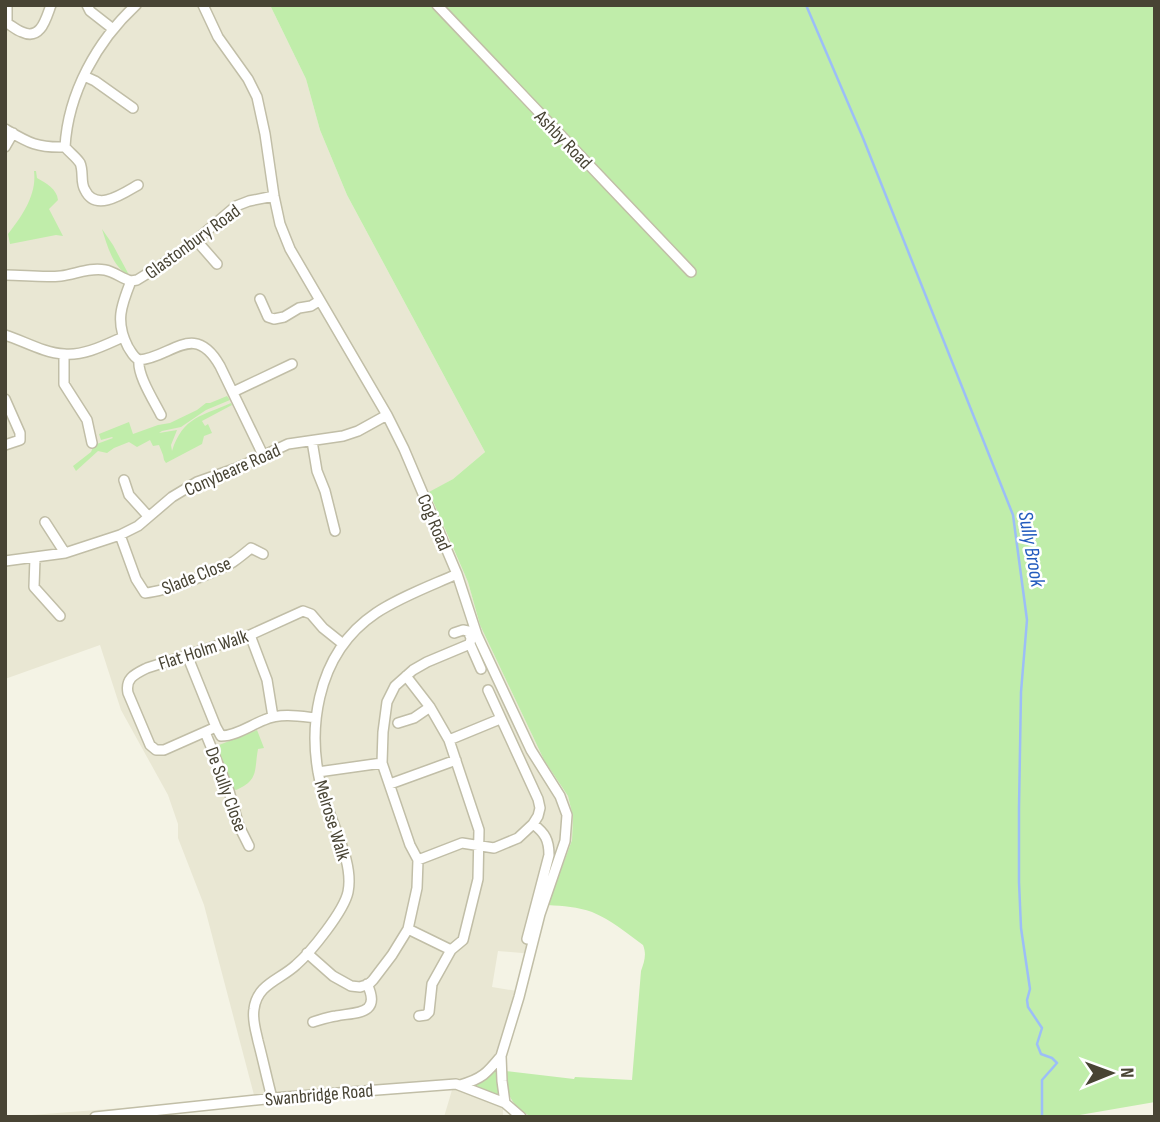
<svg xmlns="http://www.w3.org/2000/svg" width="1160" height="1122" viewBox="0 0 1160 1122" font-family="'Sofia Sans Condensed',sans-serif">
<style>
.residential{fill:#e9e7d3}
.green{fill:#c0edaa}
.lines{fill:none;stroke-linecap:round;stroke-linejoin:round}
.stream{stroke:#9cbef7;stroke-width:2.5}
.minor-casing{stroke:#c1bea7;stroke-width:12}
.minor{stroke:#fff;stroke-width:9}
.labels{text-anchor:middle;stroke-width:5;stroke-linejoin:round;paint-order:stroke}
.street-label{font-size:19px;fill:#484434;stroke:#fff}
.water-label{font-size:21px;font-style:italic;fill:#235bbe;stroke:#fff}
</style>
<rect width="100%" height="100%" fill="#f4f3e5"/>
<!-- residential -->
<path class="residential" d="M5,5H270L306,79L320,130L347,195L485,452L453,479L429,493L468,582L480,625L544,760L568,796L573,817L572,840L536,939L533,954L498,951L492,987L517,991L507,1028L493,1060L483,1073L460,1081L296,1090L254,1095L204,905L178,838V824L168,795L121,710L100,645L5,679Z
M452,1090H467L503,1105V1117H444Z
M149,1106V1117H17L18,1116Z"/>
<!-- green -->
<path class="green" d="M270,5H1155V1102L1068,1117H531C509,1103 507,1095 505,1071L574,1079L575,1077L632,1080L641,971C644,962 647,955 643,945C627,933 611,920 592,912C578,907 563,906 548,905L572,840L573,817L568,796L544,760L480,625L468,582L429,492L453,479L485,452L347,195L320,130L306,79Z
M34,171H36L37,178C46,183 57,189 58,200L49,209L63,236L56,235L10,244L8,234C22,216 37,195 34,171Z
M102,229L113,245L129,275C113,268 107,245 102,229Z
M227,396L230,400L206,410L181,427L162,431L159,433L177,430L171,445L172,451C183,416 203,416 231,403L232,405L202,421L205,426L208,424L212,433L204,436L202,444L166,463L164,460L163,455L159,445L153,446L150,440L137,447L129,442L114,448L107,453L98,451L76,471L73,466L91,452L94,445L113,438L112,437L101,440L99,434L129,422L133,434L158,425L170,423L197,410L206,403H210Z
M257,730L264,748L258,749C254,771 259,780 236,790L233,789L218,751L220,750L219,745Z
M498,1065L500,1097L472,1087V1085Z"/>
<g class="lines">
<!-- stream -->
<path class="stream" d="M806,5L863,138L1013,515L1027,620L1021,692L1019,808V882L1021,928L1030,989L1027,1000L1028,1007L1042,1028L1037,1044L1041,1054L1052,1058L1057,1063L1042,1080V1117"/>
<!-- minor casing -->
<g class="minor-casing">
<path id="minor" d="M7,5V23C12,26 16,30 22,32C41,41 46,18 51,5
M87,5L90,11L113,29
M136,5C97,41 68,93 65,147C70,153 76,157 80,163C84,172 80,182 85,190C96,213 124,193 138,185
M203,5L218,37L248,79L257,97L265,134L274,196L280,224L290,249L387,415L404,449L457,574L477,635L531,750L560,796L567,815L565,841L540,914L519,997L501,1056L502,1081L505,1103
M437,5L691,272
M84,76L95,81L133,108
M5,129C29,143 37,148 65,147
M5,147L13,133
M196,240L217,264
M5,275C24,275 43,278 61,276C76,274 90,267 105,270C115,272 121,278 131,281
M260,299L268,317L274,319L284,317L299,308L311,306L319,301
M5,335C24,341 44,353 64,354C84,356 105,345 123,337
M64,354V384L87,420L92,443
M139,360C171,358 194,320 220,366L263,455
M233,392L292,364
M5,399L20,433V440L5,445
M161,415C154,401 137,375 139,360C133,357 132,353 128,347C115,322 121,306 131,281L137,280L181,253L236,206L249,201L274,196
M312,441L317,471L325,491L335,531
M124,480L129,495L148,516
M45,522L65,553
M120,535L136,579L145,593C167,591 214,573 233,562C239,558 245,553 251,548L263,554
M35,558L34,587L60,616
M5,561L65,553L120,535L138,526L172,497L197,482L237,468L288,444L343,436L358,431L387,415
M250,635L267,680L273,717
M470,644L481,669
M187,655L216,727L221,736C236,736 251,725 264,720C281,713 298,716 316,718
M406,676L430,707L449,740L479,830L478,879L463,940L451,950L408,929
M398,723L414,718L430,707
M216,727L164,750H156L150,745L128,693C125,678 135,674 147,668L250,635L303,611L311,614L323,628L343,644
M205,732L229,791L239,826L249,846
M449,740L500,719
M318,772L382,763
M390,784L456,760
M418,860L462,843L494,848L518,838L533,824L538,816L540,808L538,799L488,690
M527,939L549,855C549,840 545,833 533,824
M307,953L333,976L351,986L360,987L369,984L373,980L392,955L408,929L417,888L418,860L410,845L382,763L383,732L387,702L395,686L413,670L427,662L470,644L471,638L468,631L463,630L454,633
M419,1016L426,1015L429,1012L432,984L451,950
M313,1022C320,1020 328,1017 336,1016C356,1012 382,1015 367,984
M460,1085C482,1079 487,1073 501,1056
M272,1098C267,1079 263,1060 258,1041C256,1031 252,1020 254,1009C257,984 280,980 296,965C311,952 344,911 348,892C354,863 333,827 325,800C304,734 315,654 376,613C400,597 430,586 457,574
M95,1117L285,1097L456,1084L505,1103L521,1117"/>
</g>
<!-- minor -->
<use href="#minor" class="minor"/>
</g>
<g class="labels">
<!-- street labels -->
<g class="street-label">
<text transform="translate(564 139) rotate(46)" y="7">Ashby Road</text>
<text transform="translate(192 241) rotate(-36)" y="7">Glastonbury Road</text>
<text transform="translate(232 469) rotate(-24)" y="7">Conybeare Road</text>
<text transform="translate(435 522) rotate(67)" y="7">Cog Road</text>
<text transform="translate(196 575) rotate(-22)" y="7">Slade Close</text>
<text transform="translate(203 649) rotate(-18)" y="7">Flat Holm Walk</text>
<text transform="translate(227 789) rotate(70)" y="7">De Sully Close</text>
<text transform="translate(333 820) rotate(73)" y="7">Melrose Walk</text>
<text transform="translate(319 1094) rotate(-5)" y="7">Swanbridge Road</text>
</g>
<!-- water labels -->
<g class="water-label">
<text transform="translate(1032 549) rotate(80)" y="7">Sully Brook</text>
</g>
</g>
<!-- border -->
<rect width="1160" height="1122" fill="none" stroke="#484434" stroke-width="14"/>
<!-- north arrow -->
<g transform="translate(1111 1073) rotate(89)" stroke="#ffffff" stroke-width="5" paint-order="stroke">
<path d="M0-5L12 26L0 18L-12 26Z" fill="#484434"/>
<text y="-10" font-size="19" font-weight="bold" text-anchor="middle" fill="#484434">N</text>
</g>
</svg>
